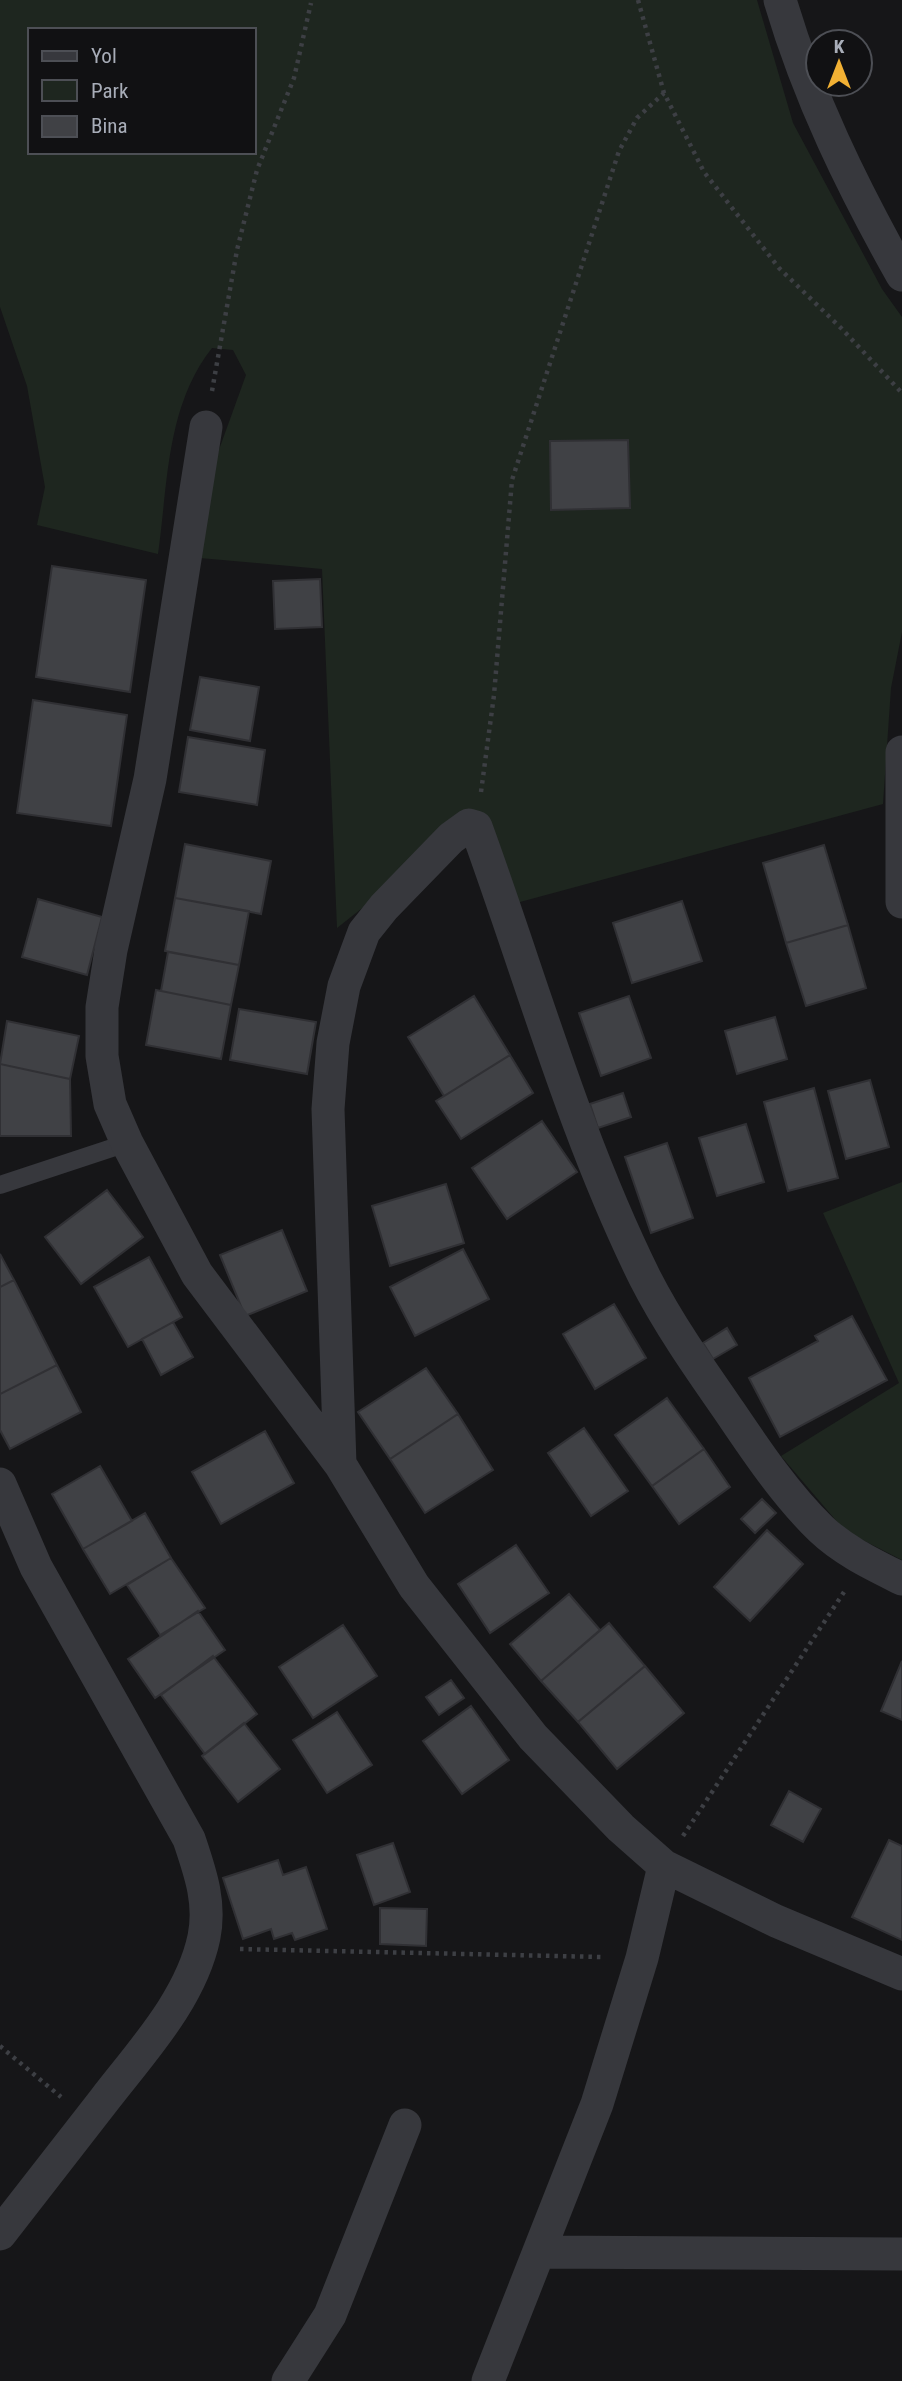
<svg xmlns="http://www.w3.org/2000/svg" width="902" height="2381" viewBox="0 0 902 2381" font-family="'Roboto Condensed',sans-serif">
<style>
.green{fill:#1e261f;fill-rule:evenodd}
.building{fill:#404145;stroke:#303034;stroke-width:2}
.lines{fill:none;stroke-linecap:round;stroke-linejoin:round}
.path{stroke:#3d3f44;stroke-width:4.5;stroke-dasharray:3.5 5;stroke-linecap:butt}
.lane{stroke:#37383d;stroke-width:18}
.street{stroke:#37383d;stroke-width:33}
</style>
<rect width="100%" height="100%" fill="#161618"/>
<!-- green -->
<path class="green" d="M0,0H757L793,123L882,289L902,317V632L891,688L883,804L505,906L476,828L451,838L337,928L322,569L200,558L212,469L246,375L233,350L212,348C166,406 168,484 158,554L37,525L45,487L27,386L0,307ZM30,30H254V152H30Z
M902,1182V1560L845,1531L781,1456L899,1383L823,1213Z"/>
<!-- building -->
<path class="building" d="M628,440L630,508L551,510L550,441Z
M52,566L146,580L130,692L36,677Z
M320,579L322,627L275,629L273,581Z
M200,677L259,687L250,741L190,730Z
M33,700L127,715L111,826L17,813Z
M188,737L265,750L257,805L179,792Z
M185,844L271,861L261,914L175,898Z
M824,845L848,925L786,943L763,863Z
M175,898L249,911L239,965L165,951Z
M38,899L102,917L87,975L22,957Z
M682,901L702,961L632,983L613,923Z
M848,925L866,988L806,1006L786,943Z
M168,952L239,965L231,1005L161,991Z
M156,990L231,1005L221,1059L146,1045Z
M474,996L510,1055L444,1096L408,1037Z
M629,996L651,1058L601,1076L579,1013Z
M239,1009L316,1022L307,1074L230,1060Z
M775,1017L787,1059L737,1074L725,1031Z
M7,1021L79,1036L70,1079L0,1064Z
M510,1055L533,1093L461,1139L436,1101Z
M0,1064L70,1079L71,1136H0Z
M870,1080L889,1147L846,1159L828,1091Z
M814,1088L838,1178L788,1191L764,1102Z
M623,1093L631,1117L598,1128L590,1104Z
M542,1121L577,1172L507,1219L472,1168Z
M746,1124L764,1182L717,1196L699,1138Z
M667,1143L693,1218L651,1233L625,1157Z
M446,1184L464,1243L390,1266L372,1206Z
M107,1190L143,1237L81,1284L45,1237Z
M282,1230L307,1291L245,1316L220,1255Z
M463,1249L489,1299L415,1336L390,1287Z
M0,1254L14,1280L0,1287Z
M149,1257L182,1317L128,1347L94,1287Z
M14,1280L57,1365L0,1394V1287Z
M614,1304L646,1358L595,1389L563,1334Z
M852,1316L887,1380L780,1437L749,1378L818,1341L815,1336Z
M173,1322L193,1357L161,1375L142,1339Z
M727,1328L737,1345L713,1359L703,1343Z
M57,1365L81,1412L10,1449L0,1430V1394Z
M426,1368L458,1414L390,1459L358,1412Z
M667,1398L704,1449L652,1486L615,1435Z
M458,1414L493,1470L425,1513L390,1459Z
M584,1428L628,1491L591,1516L548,1453Z
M265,1431L294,1483L221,1524L192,1472Z
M704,1449L730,1487L679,1524L652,1486Z
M100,1466L132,1521L83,1549L52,1494Z
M762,1499L776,1513L755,1533L741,1519Z
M145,1513L171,1558L110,1594L83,1549Z
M767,1530L803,1564L750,1621L714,1587Z
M516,1545L549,1593L490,1633L458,1584Z
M171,1558L205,1608L160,1635L127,1585Z
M569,1594L600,1630L541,1681L510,1644Z
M198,1611L225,1650L155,1698L128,1659Z
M609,1623L645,1666L578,1722L541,1681Z
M343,1625L377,1676L313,1718L279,1667Z
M213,1656L257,1714L205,1754L161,1695Z
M902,1661V1720L881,1711Z
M645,1666L684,1713L617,1769L578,1722Z
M451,1680L464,1698L439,1715L426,1697Z
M471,1706L509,1760L462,1794L423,1741Z
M337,1712L372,1765L327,1793L293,1740Z
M244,1723L280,1769L238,1802L202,1756Z
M789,1791L821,1809L803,1842L771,1825Z
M889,1840L902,1846V1940L852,1917Z
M393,1843L410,1892L374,1905L357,1855Z
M278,1860L283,1875L306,1867L327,1929L295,1940L292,1933L274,1939L271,1929L243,1939L223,1878Z
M380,1908L427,1909L426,1946L380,1944Z"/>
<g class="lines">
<!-- path -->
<path class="path" d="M638,0L664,93
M212,391L237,250L257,170L294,78L311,3
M481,792L494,695L512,480L619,151L637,118L664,93L704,172L779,268L841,328L902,393
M683,1836L844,1592
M240,1949L602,1957
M0,2046L61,2097"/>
<!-- lane -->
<path class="lane" d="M0,1185L127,1143"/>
<!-- street -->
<path class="street" d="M780,0C809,98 852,186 902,275
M206,427L150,779L111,950L102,1007V1056L110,1104L127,1143L197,1274L340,1464L414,1586L533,1737L621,1828L664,1866L776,1921L902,1974
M902,752V902
M340,1464L328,1109L333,1043L344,986L364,932L384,907L451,838L469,825L476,827C531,978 574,1134 645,1278C669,1325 700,1369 730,1412C757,1452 786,1495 821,1529C844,1551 874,1565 902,1579
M0,1484L36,1567L189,1839C200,1872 211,1902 204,1937C191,1999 142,2051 105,2099C70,2144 35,2189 0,2234
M541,2252L902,2254
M288,2381L330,2315L405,2125
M488,2381L597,2104L642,1958L664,1866"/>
</g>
<!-- legend -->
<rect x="28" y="28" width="228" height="126" fill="#111113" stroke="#4d4f55" stroke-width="2"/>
<rect x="42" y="51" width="35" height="10" fill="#37383d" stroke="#4d4f55" stroke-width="2"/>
<text x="91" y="63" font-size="21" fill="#a8adb8">Yol</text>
<rect x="42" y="80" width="35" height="21" fill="#1e261f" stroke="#4d4f55" stroke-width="2"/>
<text x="91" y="98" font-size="21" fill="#a8adb8">Park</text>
<rect x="42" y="116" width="35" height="21" fill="#404145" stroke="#4d4f55" stroke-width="2"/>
<text x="91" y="133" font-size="21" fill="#a8adb8">Bina</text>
<!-- north arrow -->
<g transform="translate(839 63)"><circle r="33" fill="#111113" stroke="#4d4f55" stroke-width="2"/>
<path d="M0-5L12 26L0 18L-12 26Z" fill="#f2b134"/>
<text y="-10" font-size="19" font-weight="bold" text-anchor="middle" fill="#a8adb8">K</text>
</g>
</svg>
